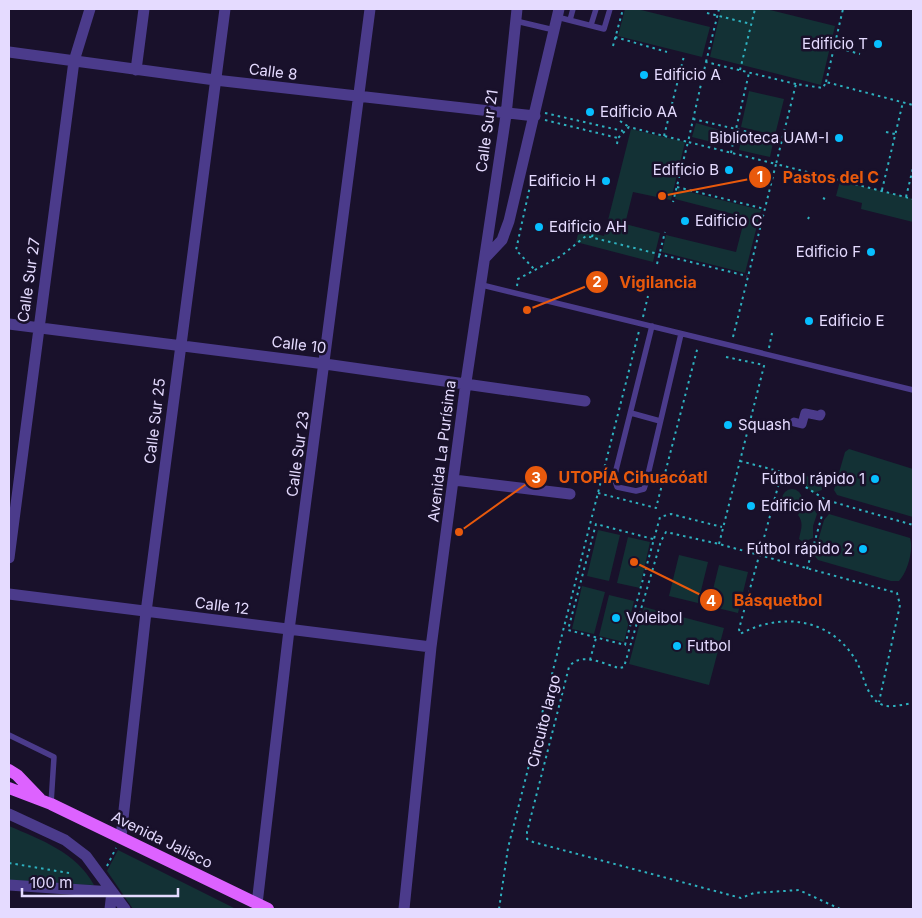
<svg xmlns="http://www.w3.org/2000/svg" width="922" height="918" viewBox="0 0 922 918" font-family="Inter,sans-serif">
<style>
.green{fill:#133135}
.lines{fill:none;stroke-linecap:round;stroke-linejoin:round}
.path{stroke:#2eb1bf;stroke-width:2;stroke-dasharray:2.5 4;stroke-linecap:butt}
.service{stroke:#4b3b8b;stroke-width:5.5}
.pedestrian{stroke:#4b3b8b;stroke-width:9}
.minor{stroke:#4b3b8b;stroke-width:11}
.primary{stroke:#dd62ff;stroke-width:12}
.poi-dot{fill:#07bfff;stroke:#19112b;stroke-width:2}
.labels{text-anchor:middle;stroke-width:5;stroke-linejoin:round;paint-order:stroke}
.poi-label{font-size:15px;fill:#e5dbff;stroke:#19112b;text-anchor:start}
.street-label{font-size:15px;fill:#e5dbff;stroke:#19112b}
.leader{fill:none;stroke:#e8590c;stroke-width:2}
.callout-dot{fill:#e8590c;stroke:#19112b;stroke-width:2}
.mark-label{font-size:15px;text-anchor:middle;font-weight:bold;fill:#fff}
.callout-label{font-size:16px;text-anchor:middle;font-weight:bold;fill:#e8590c;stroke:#19112b;stroke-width:5;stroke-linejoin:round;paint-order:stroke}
</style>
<rect width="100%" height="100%" fill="#19112b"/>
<!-- green -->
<path class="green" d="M625,9H637L710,27L702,57L618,36Z
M721,9H766L835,26L821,85L710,57Z
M749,91L784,99L775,135L741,127Z
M696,123L727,132L723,145L692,137Z
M631,129L685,142L671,200L633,192L625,224L660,233L653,262L576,242L579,230L604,236Z
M742,135L773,143L770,157L739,150Z
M840,181L913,199V222L861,209L862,203L836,196Z
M678,189L761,210L745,273L662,252L666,235L736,252L745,217L675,199Z
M849,449L913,469V517L837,495L834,490L845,452Z
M799,474L817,479L821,483L822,490L813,493L802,482L798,481L797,478Z
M782 499a10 10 0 1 1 20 0a10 10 0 1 1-20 0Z
M804,505H811L817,514L813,526V538L803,542L799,539C801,529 804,523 798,515Z
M829,514L910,538C914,550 907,573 899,581H891L818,560L814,555L824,520Z
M598,530L620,535L609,581L587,576Z
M628,537L650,542L640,588L617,583Z
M679,555L708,562L698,603L669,596Z
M719,565L748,572L738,613L709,606Z
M582,586L605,592L594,634L572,629Z
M609,595L634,601L624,642L599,636Z
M644,607L724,628L709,685L629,664Z
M9,826C41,840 76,852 94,885L9,883Z
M118,850L236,909H133L107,871Z"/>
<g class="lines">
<!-- path -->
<path class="path" d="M707,13L751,24
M615,37L667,52
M613,46L623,9
M834,47L860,54
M706,62L719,9
M740,70L755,9
M826,82L843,9
M796,84L706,62L688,142L776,164L796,84L823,88L826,82L913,105
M545,113L623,131
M693,119L736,129L749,73
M545,120L618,138
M620,121L629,127
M886,132L895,134
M664,136L684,56
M617,144L618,138L629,127L688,142L673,202
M731,153L736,129L781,140
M532,177L516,250L535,270
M793,179H795
M677,187L765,209
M882,190L903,102
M906,197L913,168
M823,198L825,199
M808,219L809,217
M592,237L594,229
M657,264L665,232
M517,286L518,279L561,256L586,236L747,276
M643,317L648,296
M733,337L776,164L913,199
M769,348L772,333
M726,357L764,365
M740,461L782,472L826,500L913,525
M782,472L739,629L740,634C781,612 830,618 855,659C865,674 865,701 886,706C894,707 906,704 913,703
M598,493L656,508L698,346
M653,539L596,524L568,630L625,645L660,517L671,514L722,527
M719,544L765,362
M807,569L826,501
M590,660L596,638
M9,863L69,873
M107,866L116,848
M499,909L508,848L639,331
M840,909L799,890L754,893L741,898L533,842L527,839V832L569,667C580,651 604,664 619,668L624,667L661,541L666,532L719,544L897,593L900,605L879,702"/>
<!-- service -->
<path class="service" d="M557,17L604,29L610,9
M570,20L573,9
M516,21L554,30
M591,25L596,9
M482,285L913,390
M652,326L615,474V481L617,487L636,491L644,489L646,483L681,334
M631,413L660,421
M9,735L54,757L51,804"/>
<!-- pedestrian -->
<path class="pedestrian" d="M794,422L802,424L805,413L820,416L821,414"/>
<!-- minor -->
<path class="minor" d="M9,52L215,80L535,116
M136,70L144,9
M485,258L502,240L509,221L559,9
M9,324L325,364L585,401
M454,480L570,494
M9,558L74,61L90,9
M9,594L431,647
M9,814L65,840L86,856L125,909
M121,837L146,612L225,9
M9,885L112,892
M257,904L289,630L370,9
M110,909L112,892
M404,909L431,647L466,382L506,115L517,9"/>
<!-- primary -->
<path class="primary" d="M9,770L17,775L40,799
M9,788L51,804L268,909"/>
</g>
<!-- markers -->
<g class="poi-dot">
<circle cx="878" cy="44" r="5"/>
<circle cx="644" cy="75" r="5"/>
<circle cx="590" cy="112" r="5"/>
<circle cx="839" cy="138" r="5"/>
<circle cx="729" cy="170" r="5"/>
<circle cx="606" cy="181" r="5"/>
<circle cx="685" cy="221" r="5"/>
<circle cx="539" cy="227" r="5"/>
<circle cx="871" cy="252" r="5"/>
<circle cx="809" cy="321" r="5"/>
<circle cx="728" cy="425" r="5"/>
<circle cx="875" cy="479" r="5"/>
<circle cx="751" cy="506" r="5"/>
<circle cx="863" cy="549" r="5"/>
<circle cx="616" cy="618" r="5"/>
<circle cx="677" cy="646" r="5"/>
</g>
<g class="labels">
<!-- poi labels -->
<g class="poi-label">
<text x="868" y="49" text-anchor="end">Edificio T</text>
<text x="654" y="80">Edificio A</text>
<text x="600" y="117">Edificio AA</text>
<text x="829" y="143" text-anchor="end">Biblioteca UAM-I</text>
<text x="719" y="175" text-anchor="end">Edificio B</text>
<text x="596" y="186" text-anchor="end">Edificio H</text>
<text x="695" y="226">Edificio C</text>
<text x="549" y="232">Edificio AH</text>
<text x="861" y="257" text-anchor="end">Edificio F</text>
<text x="819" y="326">Edificio E</text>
<text x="738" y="430">Squash</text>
<text x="865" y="484" text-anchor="end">Fútbol rápido 1</text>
<text x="761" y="511">Edificio M</text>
<text x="853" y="554" text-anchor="end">Fútbol rápido 2</text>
<text x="626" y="623">Voleibol</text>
<text x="687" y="651">Futbol</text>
</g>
<!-- street labels -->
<g class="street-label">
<text transform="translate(273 72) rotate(7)" y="5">Calle 8</text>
<text transform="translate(487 131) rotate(-82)" y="5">Calle Sur 21</text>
<text transform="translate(29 280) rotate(-82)" y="5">Calle Sur 27</text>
<text transform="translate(299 345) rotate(7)" y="5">Calle 10</text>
<text transform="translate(155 421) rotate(-83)" y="5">Calle Sur 25</text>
<text transform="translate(442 451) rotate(-83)" y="5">Avenida La Purísima</text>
<text transform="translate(298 454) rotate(-82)" y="5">Calle Sur 23</text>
<text transform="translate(222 606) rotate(7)" y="5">Calle 12</text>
<text transform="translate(544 721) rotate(-76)" y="5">Circuito largo</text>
<text transform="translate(162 840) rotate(26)" y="5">Avenida Jalisco</text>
</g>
</g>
<!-- callouts -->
<path class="leader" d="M662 196L760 177M527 310L597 282M459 532L536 477M634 562L711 600"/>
<g class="callout-dot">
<circle cx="662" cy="196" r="5"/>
<circle cx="527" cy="310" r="5"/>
<circle cx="459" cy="532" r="5"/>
<circle cx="634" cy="562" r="5"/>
<circle cx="760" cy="177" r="12"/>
<circle cx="597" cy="282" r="12"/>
<circle cx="536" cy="477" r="12"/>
<circle cx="711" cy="600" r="12"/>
</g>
<g class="mark-label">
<text x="760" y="182">1</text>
<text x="597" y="287">2</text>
<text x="536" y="483">3</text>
<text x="711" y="606">4</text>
</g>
<g class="callout-label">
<text x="831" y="183">Pastos del C</text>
<text x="658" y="288">Vigilancia</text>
<text x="633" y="483">UTOPÍA Cihuacóatl</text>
<text x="778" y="606">Básquetbol</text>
</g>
<!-- border -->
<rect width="922" height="918" fill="none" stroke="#e5dbff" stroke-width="20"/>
<!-- scale -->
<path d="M22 888v8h156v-8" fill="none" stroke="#e5dbff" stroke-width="2.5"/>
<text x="30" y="888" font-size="15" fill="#e5dbff" stroke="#19112b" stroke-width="4" paint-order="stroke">100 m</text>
</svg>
